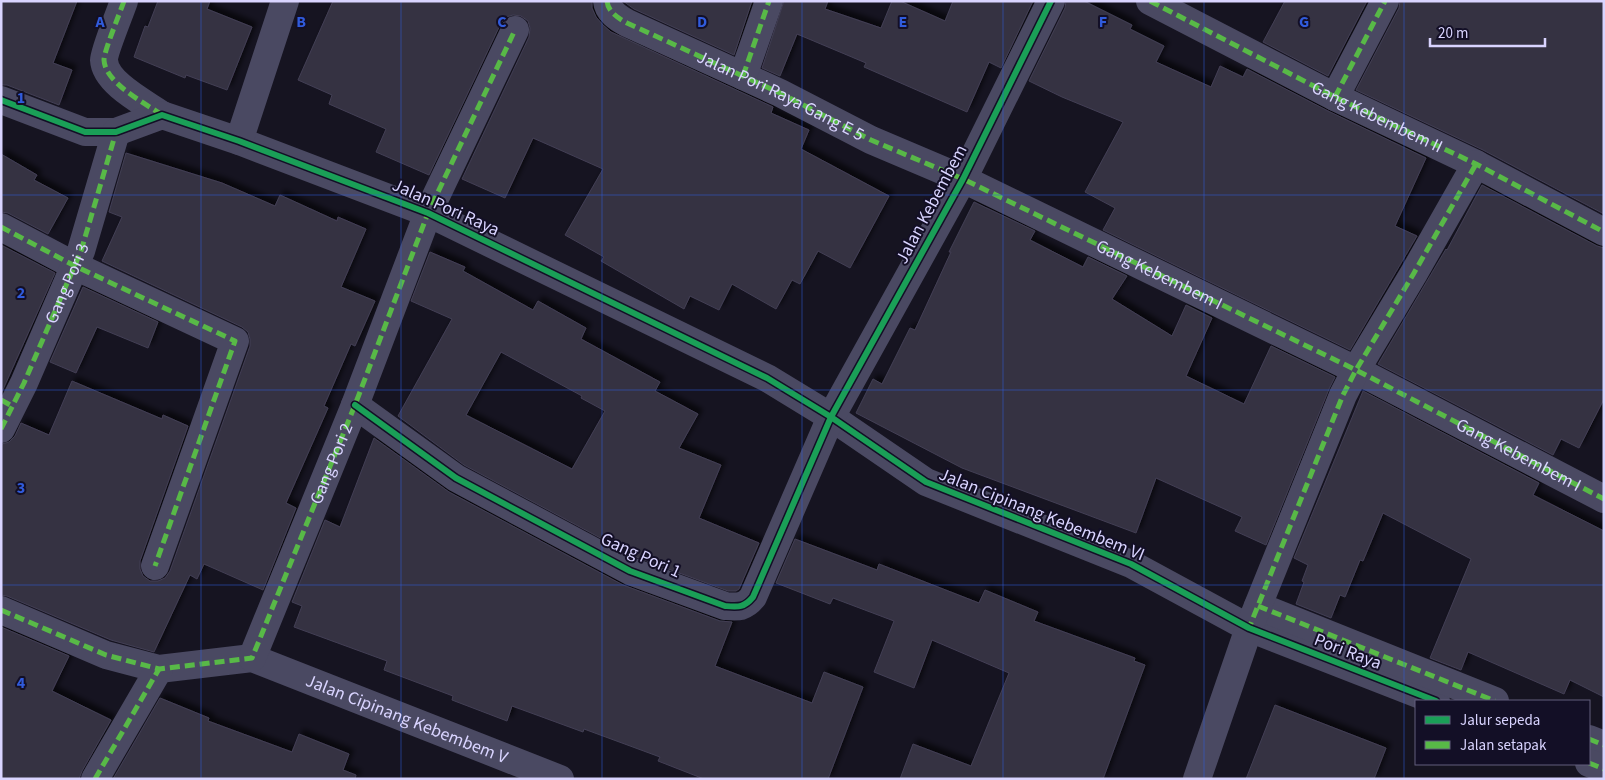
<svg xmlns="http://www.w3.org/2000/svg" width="1605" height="780" viewBox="0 0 1605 780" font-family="'Source Sans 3',sans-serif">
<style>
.building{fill:#343243;stroke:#433f54;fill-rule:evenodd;filter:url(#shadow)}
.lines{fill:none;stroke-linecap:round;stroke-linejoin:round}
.minor{stroke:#4a4962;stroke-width:28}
.quiet{stroke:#58b947;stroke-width:5;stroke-dasharray:10 5;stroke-linecap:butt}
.cycleway-casing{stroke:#130f26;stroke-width:9}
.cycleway{stroke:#1a9f57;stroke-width:6}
.grid{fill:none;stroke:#305bdc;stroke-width:1;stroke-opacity:0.55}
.labels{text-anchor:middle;stroke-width:4;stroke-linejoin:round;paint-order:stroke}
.street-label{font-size:18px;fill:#d9d4ff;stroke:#130f26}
.grid-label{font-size:16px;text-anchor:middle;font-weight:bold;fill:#305bdc;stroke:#130f26;stroke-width:4;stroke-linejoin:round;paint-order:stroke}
</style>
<defs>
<filter id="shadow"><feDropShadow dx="4.5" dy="-4.5" stdDeviation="2.5" flood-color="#0009"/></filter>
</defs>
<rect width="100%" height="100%" fill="#161421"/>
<!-- building -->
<path class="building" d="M1,1H77L53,63L72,70L59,105L7,85H1Z
M158,1H210L207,9L252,27L227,90L186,75L185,78L134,57L145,26L148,27Z
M333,1H592V8L596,17L603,25L611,32L773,107L771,113L809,130L801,149L889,196L850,268L818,251L800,284L792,280L776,309L732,284L719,310L690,296L684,309L601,261L604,257L565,235L603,169L533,138L505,198L462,179L529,37L530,28L528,21L521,16L513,15L506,17L501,23L429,175L376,152L386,129L329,104L332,95L298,80Z
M623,1H752L734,55L634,9Z
M784,1H828L825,9L881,28L892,1H900L945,21L953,1H1033L1001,68L989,62L967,112L864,67L866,63L797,34L780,76L762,68Z
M1066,1H1084L1132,25L1130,29L1164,46L1156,62L1211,87L1220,66L1243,77L1247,69L1328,111L1426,158L1395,226L1417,236L1350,350L1103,230L1115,208L1085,192L1123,122L1062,97L1029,81L1065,8Z
M1285,1H1367L1328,76L1263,42Z
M1400,1H1604V214L1483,150L1356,90L1399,8Z
M126,153L222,183L275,206L280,195L337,221L338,217L366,229L341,287L375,301L355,346L351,344L324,406L328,408L286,503L296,508L263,590L204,564L197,579L190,575L154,652L111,640L7,596L1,595V447L2,444L9,442L15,436L21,423L49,435L72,381L162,419L163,415L188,426L140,561V569L143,576L150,581H158L165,578L170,571L250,346V339L248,332L242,327L102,261L122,217L109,212Z
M1,154L37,175L34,180L68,198L48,234L8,213L1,212Z
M1482,185L1597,246L1604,248V399L1579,448L1561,439L1553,455L1378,364L1446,249L1447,250Z
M974,202L1035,231L1030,240L1083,267L1088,257L1127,276L1112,299L1172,336L1186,305L1212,318L1186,376L1244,404L1271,346L1335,377L1329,389L1266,545L1235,531L1242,517L1156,478L1136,533L962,468L856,413L873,379L882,384L910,328L915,330L951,252H949Z
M1,245L55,273L1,394Z
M430,252L465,267L463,271L533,310L538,301L586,328L581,339L660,382L655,391L698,414L679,448L721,465L699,518L759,543L739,589L736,591H728L636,557L464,465L398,416L452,319L411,301ZM501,352L582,396L581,398L605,411L572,469L466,415Z
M83,287L158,322L148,348L97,327L76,373L50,362Z
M1363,391L1539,483L1533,495L1604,531V697L1570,680L1564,694L1468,652L1461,670L1430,658L1471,559L1383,513L1363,561L1360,560L1345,597L1340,595L1331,618L1296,604L1304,582L1302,581L1308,565L1294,558Z
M374,438L449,492L623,585L720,621L732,622L715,666L812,703L824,672L863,687L828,779H704L658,761L660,757L584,729L583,732L512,706L507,721L452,700L453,696L384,670L387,661L294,627L302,606L292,602L325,520L340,527Z
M795,539L877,570L879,564L979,603L985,590L1038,612L1034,621L1135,658L1134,661L1145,665L1103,779H900L913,744L971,766L1009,673L932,640L914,688L874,672L894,621L833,598L830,604L776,583Z
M1,627L69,656L52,691L111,720L82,771L79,779H1Z
M160,698L209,718L208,721L292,752L299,734L349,754L343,770L356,775L355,779H113Z
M1275,705L1386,748L1374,779H1246Z"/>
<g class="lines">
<!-- minor -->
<g class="minor">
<path d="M124,1C120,13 104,51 104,60C105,83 145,103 162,115"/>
<path id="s1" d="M607,1C608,12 618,18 627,23L780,93L871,140L963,179L1356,370L1604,499"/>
<path d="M1150,1L1335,97L1476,164L1604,232"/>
<path d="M743,76L769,1"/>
<path d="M1335,97L1385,1"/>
<path d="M1,100L85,132H116L162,115L239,141L428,213L767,378L831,417L926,482L1131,564L1249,628L1436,701"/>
<path d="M239,141L285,1"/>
<path d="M1,227L75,266L235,341L155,566"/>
<path d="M355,405L456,478L630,571L725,606C738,607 744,608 753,597L831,417L963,179L1051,1"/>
<path d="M1,429L24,383L81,251L116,132"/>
<path d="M1258,606L1495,701"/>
<path id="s2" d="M1,610L106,655L159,669L252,658L560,779"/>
<path id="s3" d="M252,658L355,405L428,213L515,30"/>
<path d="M1589,739L1604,745"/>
<path d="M1589,763L1604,769"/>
<path d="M95,779L159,669"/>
<path d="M1197,779L1249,628L1343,395L1356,370L1414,273L1476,164"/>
</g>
<!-- quiet -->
<g class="quiet">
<path d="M124,1C120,13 104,51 104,60C105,83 145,103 162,115"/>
<path d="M607,1C608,12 618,18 627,23L780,93L871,140L963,179L1356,370L1604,499"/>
<path id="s4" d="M1150,1L1335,97L1476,164L1604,232"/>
<path d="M743,76L769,1"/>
<path d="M1335,97L1385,1"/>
<path d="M1,227L75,266L235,341L155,566"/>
<path d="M1,400L12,406"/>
<path id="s5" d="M1,429L24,383L81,251L116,132"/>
<path d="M1258,606L1495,701"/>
<path d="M1,610L106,655L159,669L252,658L355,405L428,213L515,30"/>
<path d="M1252,630L1249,628L1343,395L1356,370L1414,273L1476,164"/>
<path d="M1589,739L1604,745"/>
<path d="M1589,763L1604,769"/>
<path d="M95,779L159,669"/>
</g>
<!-- cycleway casing -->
<g class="cycleway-casing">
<path id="cycleway" d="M1,100L85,132H116L162,115L239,141L428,213L767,378L831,417L926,482L1131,564L1249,628L1436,701
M355,405L456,478L630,571L725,606C738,607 744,608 753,597L831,417L963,179L1051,1"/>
</g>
<!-- cycleway -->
<use href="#cycleway" class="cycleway"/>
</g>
<!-- grid -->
<path class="grid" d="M201,1V779M401,1V779M602,1V779M802,1V779M1003,1V779M1204,1V779M1404,1V779M1,195H1604M1,390H1604M1,585H1604"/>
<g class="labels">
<!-- street labels -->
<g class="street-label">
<text dy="6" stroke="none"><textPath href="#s1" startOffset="201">Jalan Pori Raya Gang E 5</textPath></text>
<text dy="6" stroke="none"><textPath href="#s4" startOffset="255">Gang Kebembem II</textPath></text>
<text transform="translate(931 204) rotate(-62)" y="6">Jalan Kebembem</text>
<text transform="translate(446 207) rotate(24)" y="6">Jalan Pori Raya</text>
<text dy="6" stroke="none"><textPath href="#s1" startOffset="620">Gang Kebembem I</textPath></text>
<text dy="6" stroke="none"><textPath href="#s5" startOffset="160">Gang Pori 3</textPath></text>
<text dy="6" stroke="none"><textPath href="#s1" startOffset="1022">Gang Kebembem I</textPath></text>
<text dy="6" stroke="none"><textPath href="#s3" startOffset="210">Gang Pori 2</textPath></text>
<text transform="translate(1042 514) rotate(22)" y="6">Jalan Cipinang Kebembem VI</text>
<text transform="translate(641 555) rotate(24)" y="6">Gang Pori 1</text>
<text transform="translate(1348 651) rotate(21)" y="6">Pori Raya</text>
<text dy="6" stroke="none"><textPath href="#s2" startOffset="429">Jalan Cipinang Kebembem V</textPath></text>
</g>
</g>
<g class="grid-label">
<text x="100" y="27">A</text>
<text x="301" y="27">B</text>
<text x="502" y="27">C</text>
<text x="702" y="27">D</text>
<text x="903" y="27">E</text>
<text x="1103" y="27">F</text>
<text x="1304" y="27">G</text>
<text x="21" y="103">1</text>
<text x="21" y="298">2</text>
<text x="21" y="493">3</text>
<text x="21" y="688">4</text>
</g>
<!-- border -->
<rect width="1605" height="780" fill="none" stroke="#d9d4ff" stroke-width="5"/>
<!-- legend -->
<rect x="1415" y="700" width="175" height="65" fill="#130f26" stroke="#625e7d"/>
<rect x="1425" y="716" width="25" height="8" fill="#1a9f57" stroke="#625e7d"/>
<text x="1460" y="725" font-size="15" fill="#d9d4ff">Jalur sepeda</text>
<rect x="1425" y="741" width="25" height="8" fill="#58b947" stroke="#625e7d"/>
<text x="1460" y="750" font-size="15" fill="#d9d4ff">Jalan setapak</text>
<!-- scale -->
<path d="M1430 38v8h115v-8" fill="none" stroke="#d9d4ff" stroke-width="2.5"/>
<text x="1438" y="38" font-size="15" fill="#d9d4ff" stroke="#130f26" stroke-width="4" paint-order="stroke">20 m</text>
</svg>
